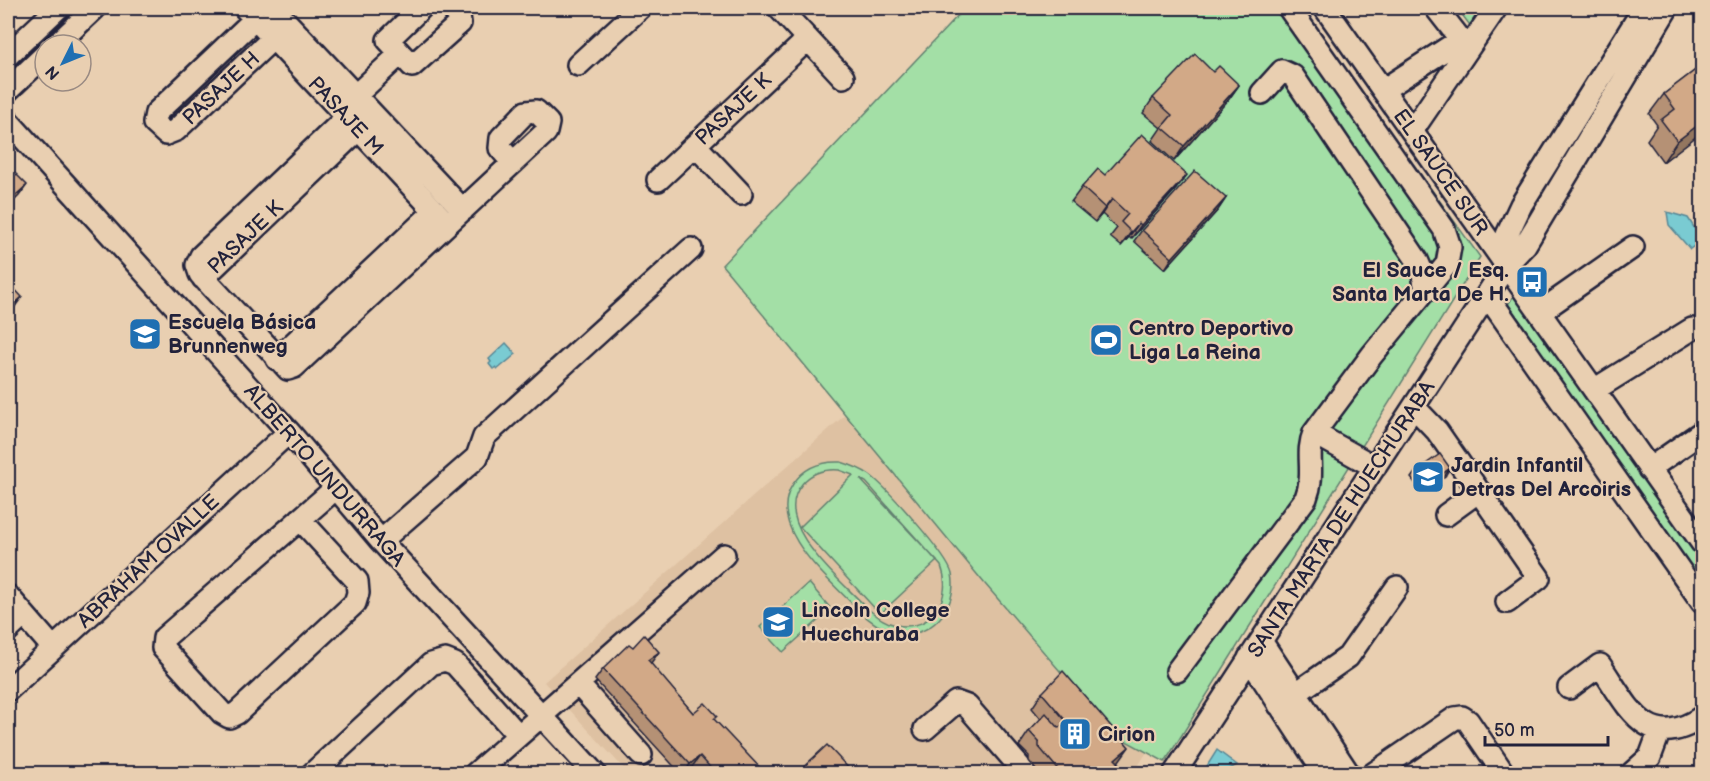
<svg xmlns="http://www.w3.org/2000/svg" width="1710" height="781" viewBox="0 0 1710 781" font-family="'Balsamiq Sans',sans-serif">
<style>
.built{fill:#dec1a2}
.green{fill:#a3dfa6;stroke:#628070;stroke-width:1.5;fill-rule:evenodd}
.water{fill:#7acbd2;stroke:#578796;stroke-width:1.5}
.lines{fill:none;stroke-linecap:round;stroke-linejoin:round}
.minor-casing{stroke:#22223b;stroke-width:26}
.minor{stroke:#e9cfb1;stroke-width:21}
.wall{fill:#b59174;stroke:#22223b;stroke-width:1.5}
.shaded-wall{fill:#93765e;stroke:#22223b;stroke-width:1.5}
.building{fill:#d2a987;stroke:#22223b;stroke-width:1.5}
.labels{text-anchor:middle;stroke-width:4.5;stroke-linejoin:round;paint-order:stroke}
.street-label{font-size:21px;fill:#22223b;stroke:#e9cfb1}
.poi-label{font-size:21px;font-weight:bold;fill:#22223b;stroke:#e9cfb1;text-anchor:start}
</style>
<rect width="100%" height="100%" fill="#e9cfb1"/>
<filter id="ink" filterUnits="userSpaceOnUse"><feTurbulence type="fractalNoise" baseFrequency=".0167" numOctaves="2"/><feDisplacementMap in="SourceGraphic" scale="12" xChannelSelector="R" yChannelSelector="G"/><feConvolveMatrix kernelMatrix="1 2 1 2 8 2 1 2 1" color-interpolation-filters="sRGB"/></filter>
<g filter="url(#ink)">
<!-- built -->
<path class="built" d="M845,415L1115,735L1147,752L1133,774L628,773L544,682Z"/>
<!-- green -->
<path class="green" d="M965,8H1301L1480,257L1165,762L1115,735L985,584L722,265Z
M1457,8H1485L1472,28Z
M1522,282L1702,543V599L1504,311Z
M841,462C851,465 861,469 870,475C887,488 948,556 952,574C959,608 929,641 895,633C882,630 873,622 863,615C835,584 763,529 793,484C804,467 821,461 841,462ZM839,470L853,475L800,527L880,614L937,561L860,479L866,482L941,566C953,596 933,633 896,625C885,623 877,616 868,609C843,582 769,524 802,484C811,473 824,469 839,470Z
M809,583L831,609L783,652L760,627Z"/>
<!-- water -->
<path class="water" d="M1667,212L1688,218L1702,240L1690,249L1669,225Z
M506,343L516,354L498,369L496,367L493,369L489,364L491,362L489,359Z
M1217,750L1237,765L1221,774L1207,766Z"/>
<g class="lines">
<!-- minor casing -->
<g class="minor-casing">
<path id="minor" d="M245,8L447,224
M273,8L463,210
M421,8L388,40L412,66L460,23L459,16L452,8
M779,8L843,77
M1325,8L1702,543
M1436,8L1468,49
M255,19L156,113L154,123L166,134L176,130L288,24
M56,45L95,8
M8,55L58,8
M578,65L640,8
M8,90L45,55
M1383,90L1460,40
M1262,93L1282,71L1293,76L1417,260L1423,274L1426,291
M355,96L399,55
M347,117L201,256L197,265L200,274L288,369L294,367L546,132L548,123L536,111L526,112L501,138L500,148L513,163
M8,121L289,432L381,541L595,774
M1412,131L1496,8
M695,145L741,194
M658,180L808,39
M1507,264V235L1521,205L1644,8
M203,278L367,121
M1487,295L1702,602
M1540,312L1633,247
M277,359L435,211
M1594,390L1692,329
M1414,407L1437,431L1539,578L1507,602
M1314,433L1375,467
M1649,469L1702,432
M1446,515L1479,491
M300,519L357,581L358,593L355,603L237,713L229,717L222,713L163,648L164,638L336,488
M381,541L477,457L484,437L691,249
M8,596L53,648
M8,630L24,615
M1261,641L1349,774
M1249,658L1325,774
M1177,671L1306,498C1316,472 1305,454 1314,433L1372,355L1447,264L1450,247L1444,229L1289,8
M579,685L641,755
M1569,688L1600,665C1628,706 1647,754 1702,717
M8,690L289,432
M1279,705L1348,657L1397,587
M925,729L956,702L967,706L1026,774
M312,774L431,664L445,660L455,664L518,735
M475,774L724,555
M1174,774L1507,264L1525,245L1667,8
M1373,774L1455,718L1462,717L1468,721L1504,774
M1631,774L1650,757L1660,730"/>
</g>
<!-- minor -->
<use href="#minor" class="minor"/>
</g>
<!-- wall -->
<path class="wall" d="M1702,65V132L1663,162L1647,140L1657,125L1649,114L1664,94Z
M1213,72L1239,85L1229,99L1174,161L1152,141L1161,128L1143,113L1153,98Z
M1105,175L1176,189L1131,239L1129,237L1121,246L1110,237L1117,228L1102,214L1095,222L1071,202L1082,187Z
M1226,198L1218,210L1165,269L1134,241L1142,230Z
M1416,471L1445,476L1422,492L1411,478Z
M650,663L693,713L714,720L764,774H698L692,767L684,774H681L595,680L603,669Z
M1042,693L1119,761L1111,774H1039L1029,761V756L1019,746L1029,731L1041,719L1032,708Z"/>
<!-- shaded-wall -->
<path class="shaded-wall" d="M1239,85L1229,99L1174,161L1184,146Z
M1702,122V132L1663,162L1677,141Z
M1187,175L1176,189L1131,239L1141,225Z
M27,185L19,196L8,207V202Z
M1226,198L1218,210L1165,269L1172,258Z
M1112,199L1102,214L1095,222L1105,208Z
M1139,223L1129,237L1121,246L1131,232Z
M22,297L14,308L8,314V310Z
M1450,468L1445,476L1422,492L1427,485Z
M659,652L651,663L640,672L648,660Z
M1129,747L1119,761L1105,774L1115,759Z
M700,756L692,767L684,774L690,764Z
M1119,763L1111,774H1106L1108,771Z"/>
<!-- building -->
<path class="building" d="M1195,54L1213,72L1219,66L1239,85L1184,146L1162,127L1172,115L1153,98Z
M1702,65V122L1677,141L1661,120L1675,109L1664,94Z
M1142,134L1187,175L1141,225L1139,223L1131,232L1121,222L1128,214L1112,199L1105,208L1082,187L1098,169L1105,175Z
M8,171L10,174L13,171L27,185L8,202Z
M1195,171L1226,198L1172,258L1142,230Z
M9,283L22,297L8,310V284Z
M1440,454L1450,468L1427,485L1416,471Z
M644,635L659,652L648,660L693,713L705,703L717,716L714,719L765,773L764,774H716L700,756L690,764L603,669L629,644L633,647Z
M1063,671L1129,747L1115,759L1119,763L1108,771L1110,774H1062L1039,747V742L1029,731L1046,713L1058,727L1062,726L1068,732L1072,728L1042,693Z
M827,745L854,774H796Z"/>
</g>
<!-- icons -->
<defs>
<g id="bus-square" transform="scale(1.725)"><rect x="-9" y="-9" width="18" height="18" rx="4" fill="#1f6fb2" stroke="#e9cfb1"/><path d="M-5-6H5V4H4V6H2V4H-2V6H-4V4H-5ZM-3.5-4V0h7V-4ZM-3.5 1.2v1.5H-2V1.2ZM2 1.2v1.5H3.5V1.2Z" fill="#fff"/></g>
<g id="school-square" transform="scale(1.725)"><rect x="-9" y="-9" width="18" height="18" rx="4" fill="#1f6fb2" stroke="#e9cfb1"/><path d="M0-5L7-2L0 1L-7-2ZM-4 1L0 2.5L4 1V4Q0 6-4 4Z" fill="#fff"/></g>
<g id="stadium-square" transform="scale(1.725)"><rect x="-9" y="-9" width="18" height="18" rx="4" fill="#1f6fb2" stroke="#e9cfb1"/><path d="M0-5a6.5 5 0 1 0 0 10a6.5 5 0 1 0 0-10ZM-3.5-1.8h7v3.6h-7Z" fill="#fff"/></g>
<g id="building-square" transform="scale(1.725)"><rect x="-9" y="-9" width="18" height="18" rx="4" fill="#1f6fb2" stroke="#e9cfb1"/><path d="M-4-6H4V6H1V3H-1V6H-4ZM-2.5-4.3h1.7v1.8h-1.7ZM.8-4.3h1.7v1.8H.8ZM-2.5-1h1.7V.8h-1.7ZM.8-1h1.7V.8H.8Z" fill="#fff"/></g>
</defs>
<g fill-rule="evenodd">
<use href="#bus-square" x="1532" y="282"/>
<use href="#school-square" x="145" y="334"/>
<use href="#stadium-square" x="1106" y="340"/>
<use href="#school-square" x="1428" y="477"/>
<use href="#school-square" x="778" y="622"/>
<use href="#building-square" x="1075" y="734"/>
</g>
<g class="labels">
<!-- street labels -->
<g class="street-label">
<text transform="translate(221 88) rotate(-43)" y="7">PASAJE H</text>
<text transform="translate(733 109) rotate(-43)" y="7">PASAJE K</text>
<text transform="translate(346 116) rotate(47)" y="7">PASAJE M</text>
<text transform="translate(1441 172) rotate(55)" y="7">EL SAUCE SUR</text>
<text transform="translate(245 237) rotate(-44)" y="7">PASAJE K</text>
<text transform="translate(325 475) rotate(49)" y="7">ALBERTO UNDURRAGA</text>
<text transform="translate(1341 519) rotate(-57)" y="7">SANTA MARTA DE HUECHURABA</text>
<text transform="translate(148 561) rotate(-43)" y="7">ABRAHAM OVALLE</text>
</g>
<!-- poi labels -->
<g class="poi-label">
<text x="1509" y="277" text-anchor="end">El Sauce / Esq.<tspan x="1509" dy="24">Santa Marta De H.</tspan></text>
<text x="168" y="329">Escuela Básica<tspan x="168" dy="24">Brunnenweg</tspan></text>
<text x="1129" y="335">Centro Deportivo<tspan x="1129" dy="24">Liga La Reina</tspan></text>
<text x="1451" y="472">Jardin Infantil<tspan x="1451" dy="24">Detras Del Arcoiris</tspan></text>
<text x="801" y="617">Lincoln College<tspan x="801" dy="24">Huechuraba</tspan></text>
<text x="1098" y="741">Cirion</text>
</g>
</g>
<!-- margin -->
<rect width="1710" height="781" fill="none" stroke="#e9cfb1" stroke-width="30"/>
<rect x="15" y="15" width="1680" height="751" fill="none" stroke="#22223b" stroke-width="2" filter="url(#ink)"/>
<!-- north arrow -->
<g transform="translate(63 63) rotate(227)"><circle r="28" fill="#e9cfb1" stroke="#998a82" stroke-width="1.5"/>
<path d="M0-4.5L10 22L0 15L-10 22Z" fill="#1f6fb2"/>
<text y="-9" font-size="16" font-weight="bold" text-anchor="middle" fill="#22223b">N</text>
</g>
<!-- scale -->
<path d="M1485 736v9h123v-9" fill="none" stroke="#22223b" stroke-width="3"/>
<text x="1494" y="736" font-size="18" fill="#22223b" stroke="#e9cfb1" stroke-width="4.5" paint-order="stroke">50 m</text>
</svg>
